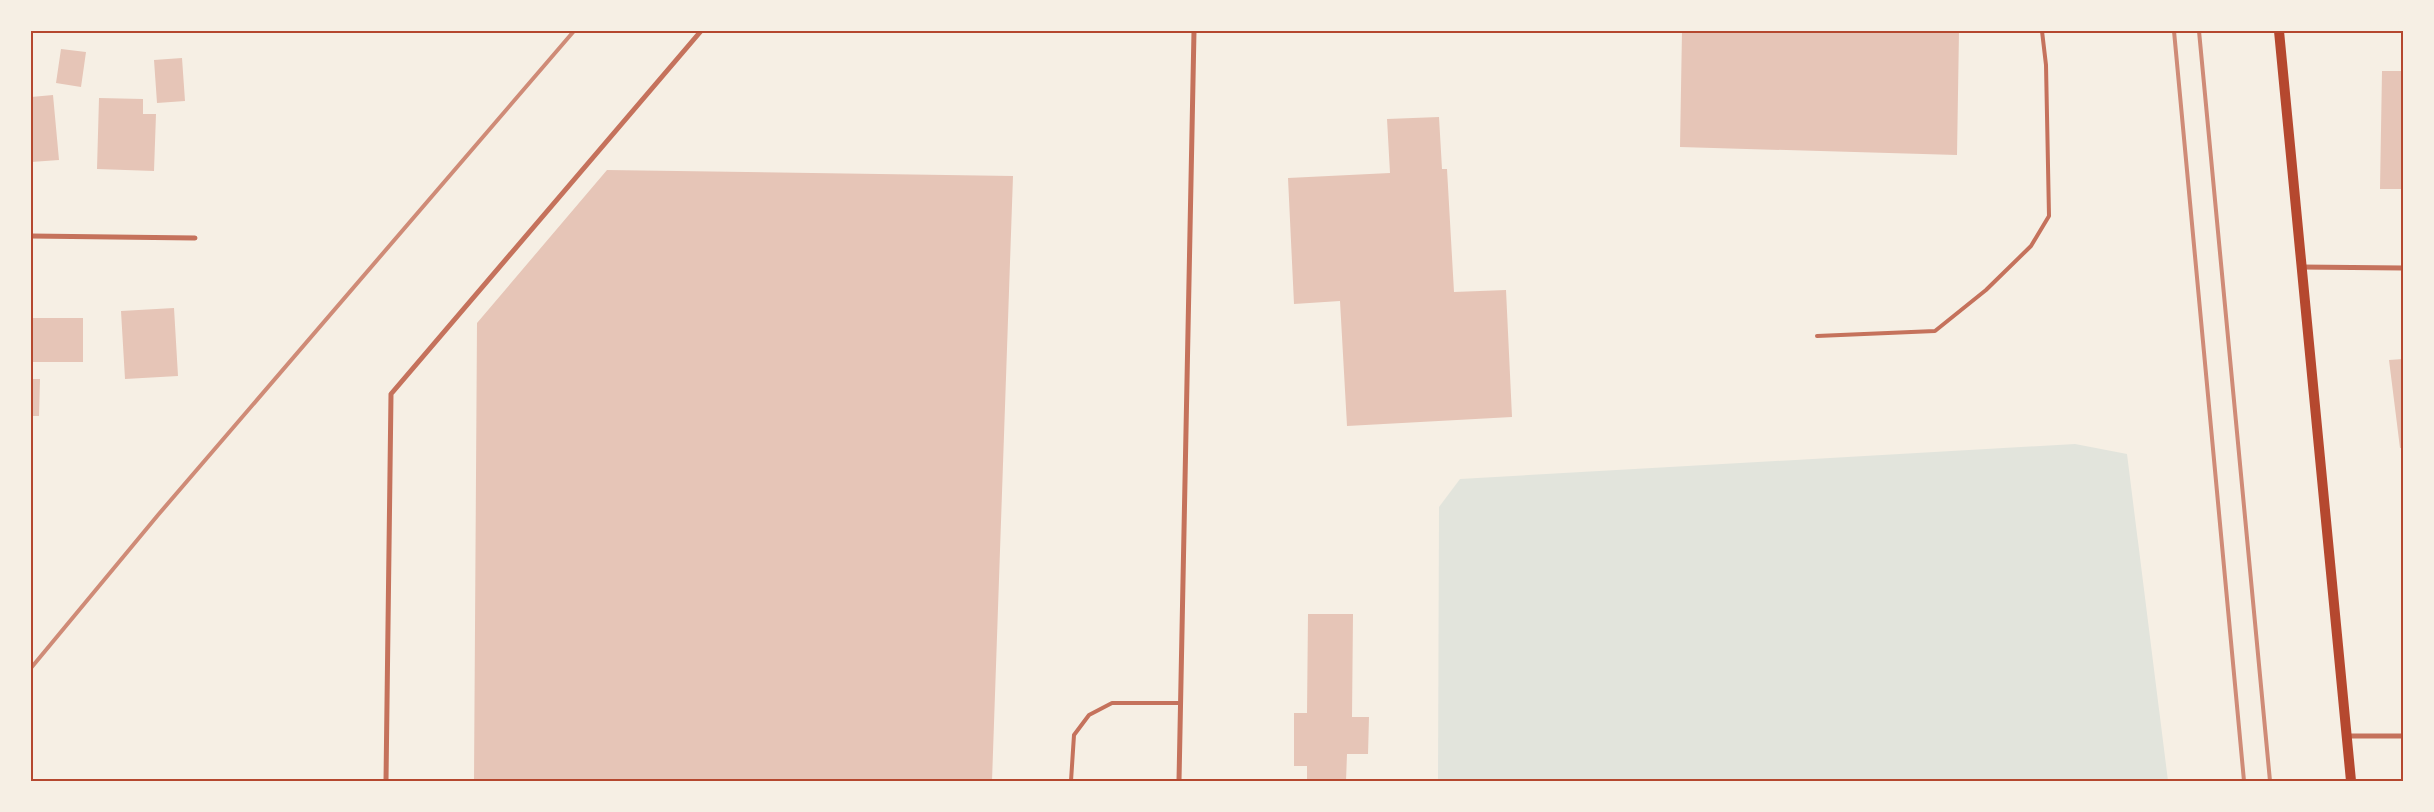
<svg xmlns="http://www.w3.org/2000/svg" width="2434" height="812" viewBox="0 0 2434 812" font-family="'DM Sans',sans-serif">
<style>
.green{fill:#e2e4dc}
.building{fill:#e6c5b7}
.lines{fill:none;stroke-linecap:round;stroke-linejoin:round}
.service{stroke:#c5725c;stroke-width:4}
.minor{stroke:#c5725c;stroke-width:5}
.secondary{stroke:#b5482f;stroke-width:10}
.rail{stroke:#cf8b77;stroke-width:4}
.neatline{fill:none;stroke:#b5482f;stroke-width:2}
</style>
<rect width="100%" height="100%" fill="#f6efe4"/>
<!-- green -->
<path class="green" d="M2075,444L2127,454L2168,781H1438L1439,507L1460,479Z"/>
<!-- building -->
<path class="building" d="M1682,31H1959L1957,155L1680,147Z
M61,49L86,52L81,87L56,83Z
M182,58L185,101L157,103L154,60Z
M2382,71H2403V189H2380Z
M53,95L59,160L31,162V97Z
M99,98L143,99V114H156L154,171L97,169Z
M1439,117L1442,169H1447L1454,292L1506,290L1512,417L1347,426L1340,301L1294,304L1288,178L1390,173L1387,119Z
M607,170L1013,176L992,781H474L477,323Z
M174,308L178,376L125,379L121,311Z
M31,318H83V362H31Z
M2403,359V448H2400L2389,360Z
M31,379H40L39,416H31Z
M1308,614H1353L1352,717H1369L1368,754H1347L1346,781H1307V766H1294V713H1307Z"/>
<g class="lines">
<!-- service -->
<path class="service" d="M1817,336L1935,331L1986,290L2031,246L2049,216L2046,65L2042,31
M1071,781L1074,735L1089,715L1112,703H1180"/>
<!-- minor -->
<path class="minor" d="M31,236L195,238
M2301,267L2403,268
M2348,736H2403
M386,781L391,394L701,31
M1179,781L1194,31"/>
<!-- secondary -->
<path class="secondary" d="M2279,31L2351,781"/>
<!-- rail -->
<path class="rail" d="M2174,31L2244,781
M2199,31L2270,781
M31,668L158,515L574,31"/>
</g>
<!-- border -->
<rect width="2434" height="812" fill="none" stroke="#f6efe4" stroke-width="65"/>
<rect x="32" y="32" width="2370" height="748" class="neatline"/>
</svg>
